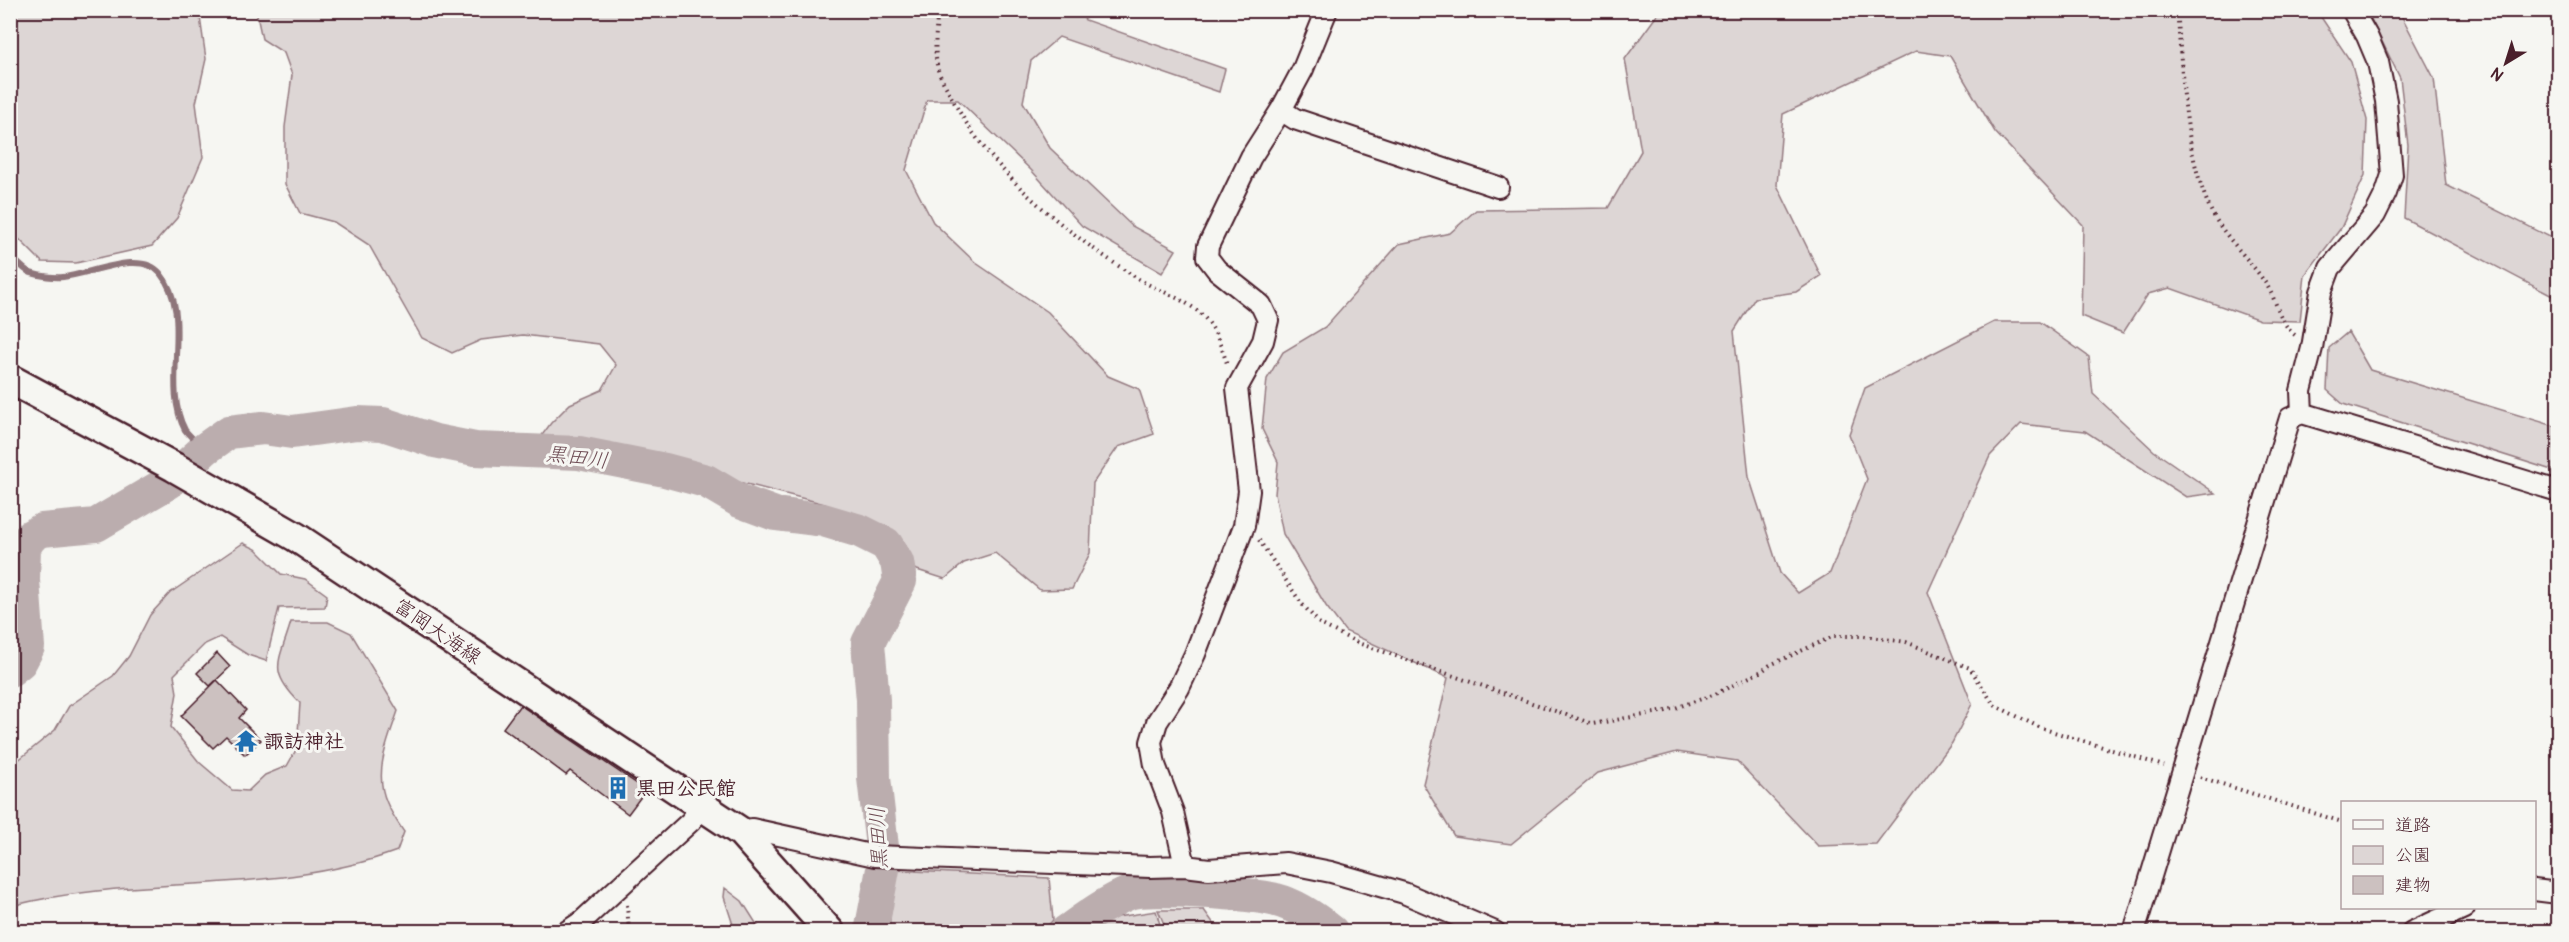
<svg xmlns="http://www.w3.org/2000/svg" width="2569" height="942" viewBox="0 0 2569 942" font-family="Pangolin,'Klee One',sans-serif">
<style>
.green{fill:#ddd6d5;stroke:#947a80;stroke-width:1.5}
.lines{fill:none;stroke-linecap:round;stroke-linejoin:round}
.stream{stroke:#8e747a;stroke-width:6}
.river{stroke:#bbadae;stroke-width:34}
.building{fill:#ccc1c0;stroke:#4a1f2b;stroke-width:1.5}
.street-casing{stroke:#4a1f2b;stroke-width:24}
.secondary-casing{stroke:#4a1f2b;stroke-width:33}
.path{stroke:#4a1f2b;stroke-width:4;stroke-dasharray:1.5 4.5;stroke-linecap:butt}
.street{stroke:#f6f6f2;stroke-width:20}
.secondary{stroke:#f6f6f2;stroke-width:28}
.labels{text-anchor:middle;stroke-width:6;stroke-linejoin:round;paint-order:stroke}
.street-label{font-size:20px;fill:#4a1f2b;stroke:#f6f6f2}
.poi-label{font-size:20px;font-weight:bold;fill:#4a1f2b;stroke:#f6f6f2;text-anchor:start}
.water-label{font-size:21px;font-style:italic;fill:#6c4a52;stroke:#f6f6f2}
</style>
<rect width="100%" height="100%" fill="#f6f6f2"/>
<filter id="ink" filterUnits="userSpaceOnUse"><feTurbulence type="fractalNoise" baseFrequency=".0167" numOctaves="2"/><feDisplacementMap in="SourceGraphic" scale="12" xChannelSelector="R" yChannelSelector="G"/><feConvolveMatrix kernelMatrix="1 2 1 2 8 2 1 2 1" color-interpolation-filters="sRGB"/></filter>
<g filter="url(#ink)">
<!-- green -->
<path class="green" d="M10,11H202L200,17L206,59L196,103L203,157L177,218L152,246L76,263L42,262L18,238L10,225Z
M256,11H1079L1085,20L1225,69L1219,92L1059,37L1031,61L1023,102L1050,148L1132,226L1176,250L1162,273L1082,226L1031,170L958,100H927L906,170L933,222L976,263L1048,312L1108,376L1139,389L1154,434L1118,447L1093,483L1090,553L1072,589L1040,590L995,553L964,563L945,579L914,569L889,533L825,504L605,448L537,442L551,423L570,404L602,390L616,365L599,344L523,335L481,340L452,353L422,338L369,245L334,222L300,213L285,184V127L292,75L284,53L262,39Z
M1660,11H2317L2351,62L2367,120L2365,175L2341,228L2305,275L2300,321L2260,320L2170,288L2148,294L2123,333L2081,316L2083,225L1995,132L1950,56L1916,51L1783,114L1777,185L1821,276L1796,292L1755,298L1734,331L1749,477L1780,573L1798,593L1830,573L1867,479L1849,434L1865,388L1994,322H2040L2089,357L2093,394L2154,451L2215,493L2186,497L2085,431L2021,424L1990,456L1928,592L1972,704L1952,743L1876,844L1818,846L1737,761L1677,752L1598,773L1511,844L1454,836L1423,784L1448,678L1345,631L1326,606L1283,534L1275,494L1278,462L1262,429L1267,379L1283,352L1325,327L1399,244L1450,233L1476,210L1608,208L1641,151L1625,59Z
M2367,11H2399L2434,78L2446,185L2558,241V299L2404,218L2408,145L2400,78Z
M2348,332L2370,370L2558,427V472L2343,404L2327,390L2329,348Z
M243,543L256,549L281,574L305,579L327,595L325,607L279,608L266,661L248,655L220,637L205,644L174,675L177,693L171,727L199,762L232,790L248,791L265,775L287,766L297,748L300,703C267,670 279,663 291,622H328L351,633L398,711C388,740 373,773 387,803C391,813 398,823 404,832L397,851C273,897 137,873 11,906V766L55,730L69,706L113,676L129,656L150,615L170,593Z
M894,870L1049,878L1053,920L1043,931H889Z
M725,888L742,901L761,931H735L724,897Z
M1158,910H1204L1219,931H1167Z
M1156,911L1162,931H1089L1117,917Z"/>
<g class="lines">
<!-- stream -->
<path class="stream" d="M10,255C16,261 24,270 31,273C40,276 55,278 63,277C89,275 140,249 160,273C195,315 160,383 185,430C190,437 198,443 205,449"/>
<!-- river -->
<path class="river" d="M10,670L20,662L28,647L23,580L24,547L31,536L42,530L96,525L169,482L205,449L229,432L263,428L292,432L357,423L383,424L435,441L475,449L579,453L665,470L706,481L740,501L775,514L823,520L860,531L886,544L897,562L900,581L868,643L873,700L874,778L884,864L871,932
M1066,932C1086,918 1107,902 1129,893C1147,886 1255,894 1276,900C1296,905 1316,919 1332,932"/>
</g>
<!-- building -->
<path class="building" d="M217,653L230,667L210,686L197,673Z
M217,680L246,710L239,718L261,740L245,755L226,736L213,748L181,716Z
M520,705L646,790L628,814L570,771L566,775L503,728Z"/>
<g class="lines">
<!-- street casing -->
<g class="street-casing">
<path id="street" d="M1281,110L1295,119L1498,187
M2302,413L2301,391L2312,348L2321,292L2330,268L2375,215L2386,193L2392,175L2386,101L2378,62L2367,36L2352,10
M741,832L752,829L875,856L1150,867L1185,866L1209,869L1286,863L1331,872L1404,893L1495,932
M1185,866L1173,812L1155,765L1151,742L1157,722L1179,688L1195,654L1244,526L1249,491L1237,388L1263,341L1268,320L1261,305L1217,270L1207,257L1208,246L1251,157L1281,110L1303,69L1327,10
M2534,890L2558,893
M566,932L581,922L691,821L702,806
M2134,932L2290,418L2302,413L2558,491
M2412,932L2464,908"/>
</g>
<!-- secondary casing -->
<g class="secondary-casing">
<path id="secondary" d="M10,379L174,467L296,537L741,832L830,932"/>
</g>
<!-- path -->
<path class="path" d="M938,10C936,27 934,49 937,65C938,74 944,83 948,90C985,169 1065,232 1137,278C1159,292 1186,298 1204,317C1217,331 1222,350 1228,366
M2177,10C2183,75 2183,143 2208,204C2220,233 2246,255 2264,281C2277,298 2278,322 2295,335
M1259,540L1301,603L1320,624L1358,643L1593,724L1666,711L1713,695L1762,671L1770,665L1834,636H1864L1906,642L1970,668L1994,705L2041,728L2164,766
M2200,777L2342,822
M627,905L629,932"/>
<!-- street -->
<use href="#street" class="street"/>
<!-- secondary -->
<use href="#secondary" class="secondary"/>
</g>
</g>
<!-- icons -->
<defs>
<g id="temple-bare" transform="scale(1.8)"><path d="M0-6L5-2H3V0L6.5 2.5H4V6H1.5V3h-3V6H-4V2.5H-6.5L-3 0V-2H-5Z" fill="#1f6fb2" stroke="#f6f6f2" stroke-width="2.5" paint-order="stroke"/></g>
<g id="building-bare" transform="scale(1.8)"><path d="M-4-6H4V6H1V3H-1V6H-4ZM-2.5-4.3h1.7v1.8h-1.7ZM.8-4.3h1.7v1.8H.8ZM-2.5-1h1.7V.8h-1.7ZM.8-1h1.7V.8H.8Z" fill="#1f6fb2" stroke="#f6f6f2" stroke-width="2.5" paint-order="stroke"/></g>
</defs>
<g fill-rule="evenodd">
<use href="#temple-bare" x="246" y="741"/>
<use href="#building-bare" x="618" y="788"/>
</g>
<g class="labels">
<!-- street labels -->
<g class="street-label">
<text transform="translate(438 631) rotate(34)" y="7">富岡大海線</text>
</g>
<!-- poi labels -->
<g class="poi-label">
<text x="264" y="748">諏訪神社</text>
<text x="636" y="795">黒田公民館</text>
</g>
<!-- water labels -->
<g class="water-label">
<text transform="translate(577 457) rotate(7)" y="7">黒田川</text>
<text transform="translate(878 838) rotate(-93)" y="7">黒田川</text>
</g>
</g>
<!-- margin -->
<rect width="2569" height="942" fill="none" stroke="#f6f6f2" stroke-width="36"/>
<rect x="18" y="18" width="2533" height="906" fill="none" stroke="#4a1f2b" stroke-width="2" filter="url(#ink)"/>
<!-- legend -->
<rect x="2341" y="801" width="195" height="108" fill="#f6f6f2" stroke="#b1a0a2" stroke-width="1.5"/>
<rect x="2353" y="820" width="30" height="9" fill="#f6f6f2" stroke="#b1a0a2" stroke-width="1.5"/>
<text x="2395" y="831" font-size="18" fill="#4a1f2b">道路</text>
<rect x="2353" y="846" width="30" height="18" fill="#ddd6d5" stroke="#b1a0a2" stroke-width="1.5"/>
<text x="2395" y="861" font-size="18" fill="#4a1f2b">公園</text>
<rect x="2353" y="876" width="30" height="18" fill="#ccc1c0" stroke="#b1a0a2" stroke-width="1.5"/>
<text x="2395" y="891" font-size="18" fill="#4a1f2b">建物</text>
<!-- north arrow -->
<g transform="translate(2506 63) rotate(218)" stroke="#f6f6f2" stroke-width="4.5" paint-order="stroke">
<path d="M0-4.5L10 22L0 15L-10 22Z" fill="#4a1f2b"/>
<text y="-9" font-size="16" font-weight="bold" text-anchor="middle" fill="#4a1f2b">N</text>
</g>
</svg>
